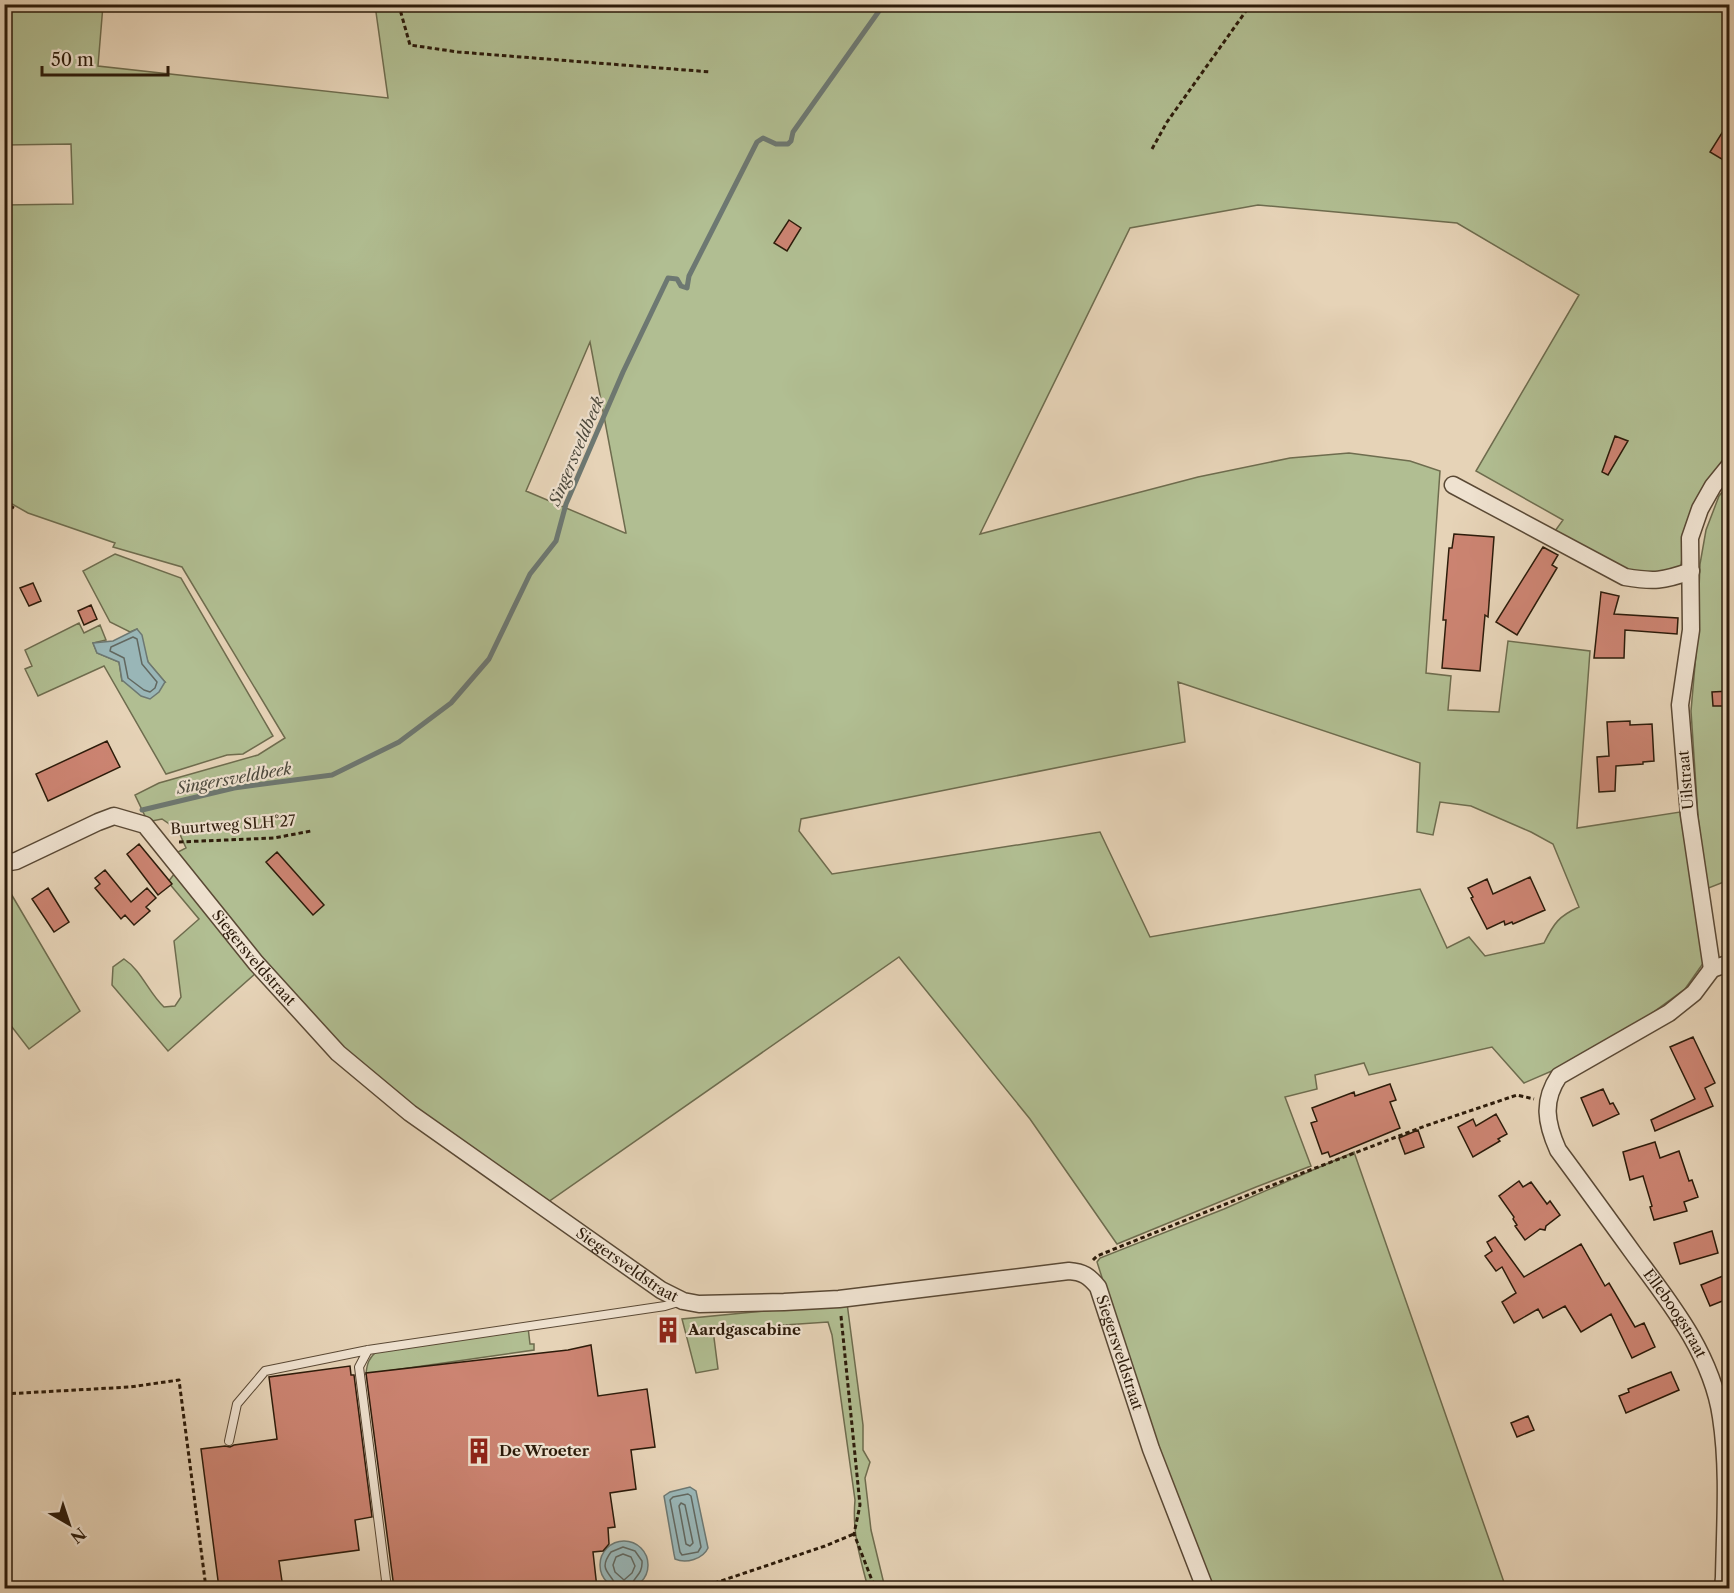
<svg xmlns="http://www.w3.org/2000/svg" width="1734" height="1593" viewBox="0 0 1734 1593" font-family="'Libre Caslon Text',serif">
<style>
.green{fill:#b1be92;stroke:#6e6c4e;stroke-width:1.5;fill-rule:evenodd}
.water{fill:#99b6b7;stroke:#6d7872;stroke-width:1.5}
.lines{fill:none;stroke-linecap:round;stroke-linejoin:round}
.shore{stroke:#626860;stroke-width:1.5}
.stream{stroke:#6d7872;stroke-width:5}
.building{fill:#cc8472;stroke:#2c1b0a;stroke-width:1.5}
.lane-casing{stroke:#5a4935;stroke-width:10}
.street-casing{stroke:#5a4935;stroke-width:19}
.path{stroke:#2c1b0a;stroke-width:3;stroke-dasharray:4.5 3;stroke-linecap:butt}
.lane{stroke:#efe2d0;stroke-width:8}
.street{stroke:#efe2d0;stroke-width:16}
.labels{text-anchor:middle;stroke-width:4.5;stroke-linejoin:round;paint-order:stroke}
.street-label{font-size:15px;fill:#2c1b0a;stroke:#efe2d0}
.poi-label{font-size:15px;font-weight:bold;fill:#2c1b0a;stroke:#efe2d0;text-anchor:start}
.water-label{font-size:16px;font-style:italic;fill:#4d4a3e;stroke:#efe2d0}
</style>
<rect width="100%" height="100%" fill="#e6d3b7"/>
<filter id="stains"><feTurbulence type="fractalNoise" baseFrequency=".00333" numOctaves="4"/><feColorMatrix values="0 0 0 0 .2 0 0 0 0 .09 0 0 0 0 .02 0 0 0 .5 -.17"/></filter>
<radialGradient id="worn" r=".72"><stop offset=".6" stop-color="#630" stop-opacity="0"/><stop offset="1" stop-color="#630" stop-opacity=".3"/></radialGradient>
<!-- green -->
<path class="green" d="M5,5H103L98,66L388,98L375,5H1729V452L1696,499L1687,522L1681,565L1675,572L1646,575L1623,568L1555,531L1563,520L1476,471L1579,295L1457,223L1258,205L1130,228L980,534L1198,477L1290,458L1349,453L1410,461L1440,471L1426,673L1451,676L1448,710L1499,712L1508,641L1590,651L1577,828L1680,812L1704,962L1685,989L1648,1016L1561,1067L1524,1083L1492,1047L1369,1075L1364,1063L1315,1075L1317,1089L1285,1097L1311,1166L1256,1187L1117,1244L1030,1119L899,957L548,1202L393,1093L351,1057L231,926L176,853L186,848L178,830L162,819L152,821L145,816L135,795L159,783L258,755L285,738L182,567L113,547L115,543L28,513L5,500L4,205L73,204L71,144L5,145ZM590,342L626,533H625L526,491ZM1178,682L1420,763L1417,832L1433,835L1440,802L1471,806L1531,832L1553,844L1579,907C1559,916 1554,923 1544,943L1485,956L1469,937L1447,948L1420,889L1150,937L1100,832L832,874L799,831L801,819L1185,742Z
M1729,484V880L1706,889L1698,817L1691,711L1697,642L1700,564L1706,530L1719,496Z
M115,554L181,578L273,736L243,754L227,755L166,774L104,666L38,696L25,669L32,666L25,650L79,623L84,633L100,625L106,640L93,643L97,653L119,662L122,681L165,682L148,662L137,629L130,632L110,622L83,571Z
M175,873L257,972L168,1051L112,985L113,967L124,959C142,971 148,992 164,1007L175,1006L181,997L174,941L199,919L168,882Z
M10,892L80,1011L29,1049L5,1018L4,897Z
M1354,1152L1506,1588H1211L1152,1433L1097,1262L1100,1258L1224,1209Z
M847,1303L863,1425V1450L870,1462L865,1478L871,1530L885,1588H868C860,1557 852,1533 855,1500L832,1335L828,1322L713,1330L718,1369L696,1373L682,1319Z
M528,1327L530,1344H534V1350L366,1374C367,1363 369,1358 377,1351Z"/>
<!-- water -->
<path class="water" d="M137,629L142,635L148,662L165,682L159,692L150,699L141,696L122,680L119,662L97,653L93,643L113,641Z
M690,1487L696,1491L708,1548C703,1559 686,1564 675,1559L674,1554L664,1496L670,1492Z
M600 1565a24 24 0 1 1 48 0a24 24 0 1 1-48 0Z"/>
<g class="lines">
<!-- shore -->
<path class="shore" d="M133,637L137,639L142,664L157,682L155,688L150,692L144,690L128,678L124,658L110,651L111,647Z
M688,1494L691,1496L701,1547L698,1552L682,1555L680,1552L670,1500L673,1497Z
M681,1503L685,1505L693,1543L690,1546L686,1544L679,1506Z
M623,1554L631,1557L635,1566L632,1573L624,1580L615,1572L613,1565L616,1557Z
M616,1588C614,1573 596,1572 611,1552L623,1547L635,1551L642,1561C643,1576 632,1577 631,1588"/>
<!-- stream -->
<path class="stream" d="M142,810L234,788L332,775L399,742L451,703L489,659L530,574L556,541L566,504L623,372L668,278L677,279L681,286L687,288L689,276L757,142L763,138L776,144H788L791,141L793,132L884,4"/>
</g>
<!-- building -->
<path class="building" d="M1730,120V164L1710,152Z
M789,220L801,228L787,251L774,243Z
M1615,436L1628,441L1608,475L1602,472Z
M1454,534L1494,537L1488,617L1485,615L1480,671L1442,668L1446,620H1443L1449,548H1452Z
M1543,547L1558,555L1552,565L1557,568L1517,635L1496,622Z
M33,583L41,601L29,606L20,588Z
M1601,592L1619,596L1614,614L1678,618L1677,634L1625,630L1624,658H1594Z
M91,605L97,619L84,625L78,611Z
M1730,691V706H1713L1712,692Z
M1630,721V725L1652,724L1654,761L1643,762V764L1616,766L1615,791L1599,792L1597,757L1609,756L1607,722Z
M107,741L120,767L48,801L36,774Z
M139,844L172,884L158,895L127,854Z
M277,852L324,905L313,915L266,862Z
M105,870L131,902L147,888L156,898L146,907L150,911L134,925L125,915L121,919L95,888L100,884L95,878Z
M1530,877L1545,910L1513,924L1512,922L1505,925L1504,921L1487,929L1471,898L1473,897L1468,888L1487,879L1493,894Z
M48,888L69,922L54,932L32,899Z
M1693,1037L1715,1083L1705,1088L1713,1106L1655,1131L1651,1120L1695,1099L1670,1047Z
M1390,1084L1396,1100L1390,1102L1400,1128L1330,1157L1328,1152L1322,1154L1311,1123L1317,1121L1312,1108L1354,1092L1355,1096Z
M1603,1089L1610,1104L1613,1103L1619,1114L1593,1126L1581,1098Z
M1496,1114L1507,1134L1498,1139L1500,1141L1473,1157L1458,1127L1473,1119L1476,1126Z
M1418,1130L1424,1147L1405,1154L1399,1138Z
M1655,1142L1660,1158L1679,1151L1689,1181L1692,1180L1698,1197L1684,1202L1687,1211L1654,1220L1650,1207L1652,1206L1643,1176L1630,1180L1623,1152Z
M1519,1181L1523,1187L1531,1182L1547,1204L1550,1201L1560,1215L1546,1226L1545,1230L1540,1229L1525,1240L1515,1226L1517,1225L1513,1219L1514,1217L1499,1196Z
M1712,1231L1718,1253L1680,1264L1674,1243Z
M1495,1237L1524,1277L1581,1244L1605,1286L1609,1283L1635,1327L1644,1323L1655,1347L1632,1358L1611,1314L1581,1332L1565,1306L1543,1318L1538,1309L1514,1323L1502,1302L1516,1293L1502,1267L1496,1271L1485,1256L1492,1251L1487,1242Z
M1730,1273V1298L1710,1306L1701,1285Z
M591,1345L598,1396L647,1389L655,1447L631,1450L636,1489L610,1493L615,1527L608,1528L609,1544L603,1551L593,1552L597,1588H394L366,1373L568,1350Z
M350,1366L351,1375H354L372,1517L355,1520L359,1550L279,1561L283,1588H219L201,1449L225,1446L230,1447L234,1445L277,1439L269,1377Z
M1671,1372L1679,1390L1626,1413L1619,1396L1629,1392L1628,1389Z
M1528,1416L1534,1430L1517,1437L1511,1423Z"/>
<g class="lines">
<!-- lane casing -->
<g class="lane-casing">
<path id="lane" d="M368,1350L359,1367L387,1588
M229,1441L237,1404L265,1371L368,1350L665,1306L682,1301"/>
</g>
<!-- street casing -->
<g class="street-casing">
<g id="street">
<path d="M1453,485L1625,577C1654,582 1663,581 1691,571"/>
<path id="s1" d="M4,863L16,861L98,822L114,816L145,825L256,963L338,1053L410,1113L661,1290L683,1301L699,1304L784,1302L839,1299L1069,1271C1083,1272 1089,1276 1098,1287L1151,1449L1205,1588"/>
<path id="s2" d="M1712,969L1694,993L1669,1013L1559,1076C1542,1101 1546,1123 1558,1150C1584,1185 1610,1221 1636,1257C1672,1305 1712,1356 1721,1417C1729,1469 1725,1524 1724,1577L1723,1588"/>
<path d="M1712,969L1689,815L1680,705L1691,630L1690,538L1700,509L1713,486L1730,465"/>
<path d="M1712,969L1730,963"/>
</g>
</g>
<!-- path -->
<path class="path" d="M403,4L401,13L410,45L458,52L711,72
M1152,149L1167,122L1251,4
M4,503L14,508
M179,842L274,838L311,831
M1093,1260L1097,1256L1305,1172L1425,1126L1517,1095L1534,1099
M841,1316L860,1505L854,1534L875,1588
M4,1394L130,1387L179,1380L206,1588
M700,1588L825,1546L854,1534"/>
<!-- lane -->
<use href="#lane" class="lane"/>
<!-- street -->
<use href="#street" class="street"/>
</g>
<!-- icons -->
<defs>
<g id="building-bare" transform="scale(2.07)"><path d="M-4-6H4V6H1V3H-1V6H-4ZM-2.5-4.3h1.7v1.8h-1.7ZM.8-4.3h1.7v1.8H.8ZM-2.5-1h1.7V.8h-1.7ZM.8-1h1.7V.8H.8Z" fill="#8f2418" stroke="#efe2d0" stroke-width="2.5" paint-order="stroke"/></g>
</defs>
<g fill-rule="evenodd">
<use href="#building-bare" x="668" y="1330"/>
<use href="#building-bare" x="479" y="1451"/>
</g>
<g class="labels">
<!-- street labels -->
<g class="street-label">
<text transform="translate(1686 780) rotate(-95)" y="5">Uilstraat</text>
<text transform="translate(233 825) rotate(-4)" y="5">Buurtweg SLH°27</text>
<text dy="5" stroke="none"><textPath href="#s1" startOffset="324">Siegersveldstraat</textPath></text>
<text dy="5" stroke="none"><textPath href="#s1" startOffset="810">Siegersveldstraat</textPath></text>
<text dy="5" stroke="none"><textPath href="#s2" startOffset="468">Elleboogstraat</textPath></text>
<text dy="5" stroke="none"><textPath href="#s1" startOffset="1368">Siegersveldstraat</textPath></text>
</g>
<!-- poi labels -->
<g class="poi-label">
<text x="688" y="1335">Aardgascabine</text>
<text x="499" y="1456">De Wroeter</text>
</g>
<!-- water labels -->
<g class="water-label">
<text transform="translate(576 451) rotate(-67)" y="6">Singersveldbeek</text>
<text transform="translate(234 778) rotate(-10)" y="6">Singersveldbeek</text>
</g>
</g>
<!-- margin -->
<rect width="1734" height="1593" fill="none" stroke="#e6d3b7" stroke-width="24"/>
<rect x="6" y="6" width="1722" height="1581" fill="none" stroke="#2c1b0a" stroke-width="3"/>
<rect x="12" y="12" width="1710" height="1569" fill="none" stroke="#2c1b0a" stroke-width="1.5"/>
<!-- north arrow -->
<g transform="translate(69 1524) rotate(141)" stroke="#efe2d0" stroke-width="4.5" paint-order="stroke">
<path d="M0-4.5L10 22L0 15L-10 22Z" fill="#2c1b0a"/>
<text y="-9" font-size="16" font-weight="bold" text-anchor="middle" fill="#2c1b0a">N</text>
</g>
<!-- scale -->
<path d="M42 66v9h126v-9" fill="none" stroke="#2c1b0a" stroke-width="3"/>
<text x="51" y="66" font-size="18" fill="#2c1b0a" stroke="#efe2d0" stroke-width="4.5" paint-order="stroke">50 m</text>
<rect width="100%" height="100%" filter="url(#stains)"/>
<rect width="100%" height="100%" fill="url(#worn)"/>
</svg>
